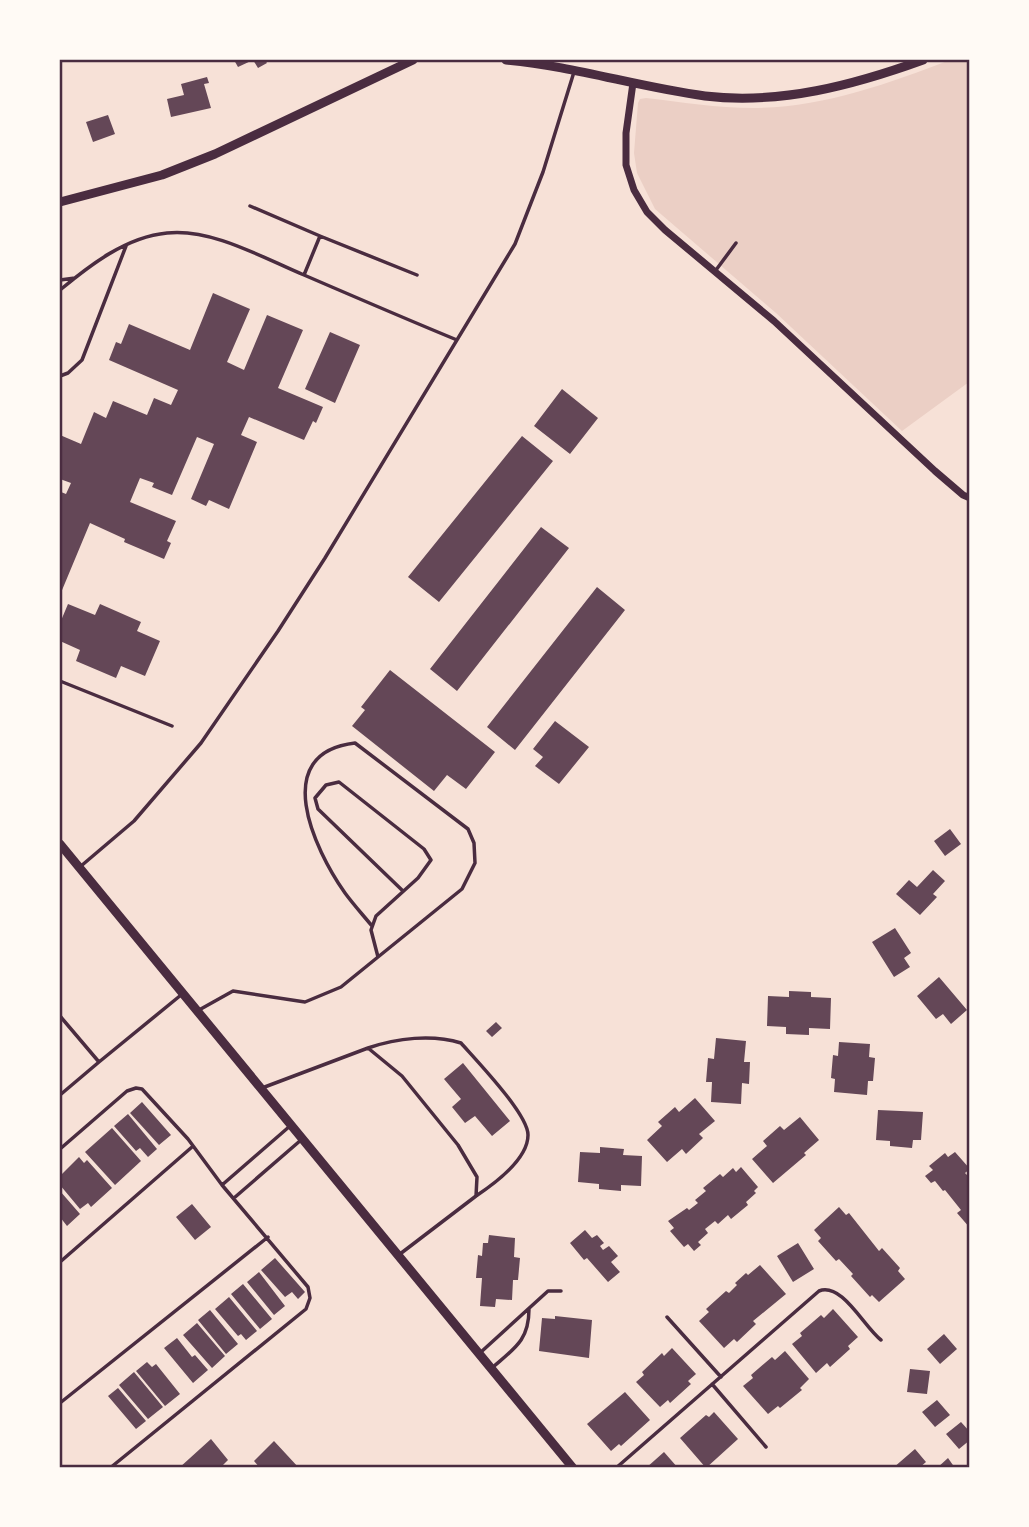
<svg xmlns="http://www.w3.org/2000/svg" width="1029" height="1527" viewBox="0 0 1029 1527" font-family="'DejaVu Sans',sans-serif">
<style>
.green{fill:#ebcfc5}
.building{fill:#644757}
.lines{fill:none;stroke-linecap:round;stroke-linejoin:round}
.service{stroke:#4a2c40;stroke-width:3.5}
.minor{stroke:#4a2c40;stroke-width:7}
.tertiary{stroke:#4a2c40;stroke-width:9}
.neatline{fill:none;stroke:#4a2c40;stroke-width:2.5}
</style>
<rect width="100%" height="100%" fill="#f7e1d7"/>
<!-- green -->
<path class="green" d="M950,60H969V382L902,431L776,313L655,209L637,173L634,153L638,103L640,99L646,98C681,102 717,108 753,108C820,108 888,84 950,60Z"/>
<!-- building -->
<path class="building" d="M234,60H253L238,67Z
M253,60H265L267,63L258,68Z
M207,77L209,83L204,84L211,108L171,117L167,99L184,95L181,84Z
M108,115L115,134L93,142L86,122Z
M213,293L250,309L227,362L244,370L267,315L303,330L278,388L323,407L316,423L313,421L304,440L249,417L241,435L257,442L229,509L209,500L206,506L191,499L214,444L197,437L172,495L152,487L154,483L140,478L130,502L176,521L167,541L171,543L164,559L124,542L125,539L90,523L60,595V496L61,492L66,494L71,483L60,479V435L81,444L94,412L106,418L113,401L147,415L154,398L171,405L178,390L109,360L116,342L121,344L129,324L190,350Z
M330,332L360,345L335,403L305,389Z
M562,389L598,418L570,454L534,426Z
M522,436L553,461L439,602L408,577Z
M541,527L569,548L457,691L430,669Z
M597,587L625,610L515,750L487,727Z
M68,604L95,615L100,604L141,622L137,631L160,641L145,676L121,666L116,678L76,661L80,650L60,641V623Z
M390,670L495,752L466,789L447,775L434,791L352,726L365,710L361,707Z
M555,721L589,747L559,784L535,766L543,757L533,749Z
M950,829L961,844L945,856L934,841Z
M933,870L945,881L933,894L937,897L920,915L896,894L909,880L917,887Z
M895,928L911,953L904,958L910,967L894,977L872,942Z
M939,977L967,1010L951,1024L943,1014L936,1019L917,996Z
M789,991L811,992V997L831,998L830,1029L809,1028V1035L786,1034V1027L767,1026L768,996L789,997Z
M496,1022L502,1028L492,1037L486,1031Z
M716,1038L746,1041L744,1062H750L749,1084L742,1083L741,1104L711,1102L712,1082H706L708,1058L714,1059Z
M839,1042L870,1044L869,1057L875,1058L873,1081H868L867,1095L834,1092L835,1079L831,1078L833,1055L838,1056Z
M463,1063L510,1121L492,1136L475,1116L465,1123L452,1107L461,1099L444,1079Z
M695,1098L715,1121L699,1134L703,1138L686,1154L682,1149L667,1162L647,1140L662,1126L658,1122L675,1107L679,1112Z
M142,1102L171,1135L159,1145L130,1113Z
M878,1110L923,1112L921,1140H913L912,1148L890,1146V1141L876,1140Z
M128,1114L157,1149L148,1157L140,1148L136,1151L114,1126Z
M800,1117L819,1140L804,1153L806,1155L773,1183L752,1159L767,1146L763,1141L780,1126L784,1130Z
M112,1128L141,1161L115,1185L85,1152Z
M600,1147L624,1149L623,1155L642,1156L641,1186L621,1185V1191L599,1189V1184L578,1182L580,1152L600,1153Z
M955,1152L970,1169L965,1173L970,1178V1228L957,1213L961,1210L945,1190L943,1191L935,1181L931,1183L925,1176L933,1170L929,1166L945,1153L948,1157Z
M79,1157L84,1163L87,1160L112,1188L91,1207L88,1203L80,1209L60,1185V1176Z
M741,1167L758,1187L754,1191L756,1193L746,1202L748,1205L731,1219L728,1215L718,1224L715,1221L705,1229L708,1233L698,1242L701,1245L694,1251L688,1244L684,1247L670,1231L674,1228L668,1221L687,1208L689,1210L698,1203L695,1200L706,1191L703,1188L720,1174L723,1177L733,1168L736,1172Z
M60,1191L80,1214L67,1226L60,1217Z
M192,1204L211,1227L195,1240L176,1217Z
M839,1207L846,1215L849,1213L879,1251L882,1248L900,1268L898,1271L905,1279L879,1302L872,1295L870,1297L851,1276L853,1274L839,1259L836,1261L818,1241L821,1238L814,1230Z
M585,1230L592,1238L597,1235L604,1243L600,1246L603,1250L609,1246L618,1256L611,1262L620,1272L608,1282L587,1258L584,1260L570,1243Z
M489,1235L515,1238L514,1257L520,1258L518,1280H513L512,1300L496,1299L495,1307L480,1306L482,1278H476L478,1255L482,1256L483,1243H488Z
M798,1243L814,1269L793,1282L777,1256Z
M275,1258L305,1292L298,1299L292,1292L285,1297L261,1270Z
M760,1265L786,1294L753,1321L756,1324L737,1342L734,1339L724,1348L699,1321L709,1312L706,1309L726,1291L729,1293L737,1285L735,1283L746,1273L748,1275Z
M259,1272L285,1306L274,1315L247,1282Z
M243,1284L272,1319L260,1329L231,1294Z
M229,1297L257,1331L246,1340L241,1334L238,1336L215,1309Z
M833,1309L858,1337L848,1346L850,1349L830,1367L827,1363L816,1373L792,1344L802,1336L800,1333L821,1315L824,1318Z
M210,1310L238,1344L226,1354L198,1320Z
M555,1316L592,1320L589,1358L539,1351L542,1318L555,1319Z
M197,1323L225,1356L212,1368L183,1335Z
M944,1334L957,1349L940,1364L927,1349Z
M177,1338L192,1357L195,1355L208,1370L193,1383L164,1348Z
M672,1348L696,1374L688,1381L691,1384L670,1403L668,1400L660,1407L636,1382L644,1375L642,1372L662,1353L664,1356Z
M785,1351L809,1379L800,1388L802,1390L780,1408L778,1406L768,1414L743,1386L753,1378L751,1375L772,1357L775,1360Z
M147,1362L152,1367L156,1364L180,1394L165,1406L136,1371Z
M910,1369L930,1371L927,1394L907,1392Z
M134,1372L163,1407L148,1419L119,1385Z
M118,1388L146,1421L136,1429L108,1396Z
M625,1392L650,1420L621,1446L619,1444L611,1451L587,1424Z
M937,1400L950,1415L935,1427L922,1412Z
M714,1412L738,1439L706,1468L680,1438L706,1415L709,1417Z
M961,1422L970,1432V1440L959,1449L946,1434Z
M211,1439L228,1460L220,1468H179Z
M274,1441L299,1468H260L254,1461Z
M915,1449L926,1462L919,1468H893Z
M664,1452L678,1468H646Z
M948,1458L955,1468H937Z"/>
<g class="lines">
<!-- service -->
<path class="service" d="M250,206L320,236
M716,270L736,243
M304,275L320,236L417,275
M60,280L75,278
M60,290C90,265 126,237 167,233C212,228 263,258 304,275C355,297 406,319 457,340
M60,376L68,373L82,360L126,246
M60,681L172,726
M81,866L134,821L201,743L278,631L325,558L515,244L543,172L574,72
M372,926C363,915 353,904 345,893C314,849 269,753 355,743L468,829L474,843L475,863L462,889L378,957
M199,1010L233,991L305,1002L341,987L378,957L371,930L376,916L418,878L431,860L424,849L339,782L326,785L315,798L318,809L403,891
M60,1016L99,1062L181,995
M368,1048C397,1038 432,1034 461,1043C476,1060 528,1114 528,1135C528,1159 494,1184 476,1196
M262,1088L368,1048L402,1076L458,1145L477,1177L476,1196L400,1254
M60,1095L99,1062
M60,1149L127,1091L136,1088L142,1089L188,1139L222,1185L308,1287L310,1298L306,1309L110,1468
M222,1185L290,1126
M234,1198L301,1140
M60,1262L192,1147
M667,1317L721,1377
M481,1352L548,1291H561
M493,1367C515,1348 529,1340 529,1309
M712,1384L766,1447
M60,1403L268,1237
M616,1468L819,1291C842,1282 864,1327 881,1340"/>
<!-- minor -->
<path class="minor" d="M633,83L626,133V165L634,190L647,212L665,230L774,321L935,471L963,495L970,498"/>
<!-- tertiary -->
<path class="tertiary" d="M506,60C573,66 638,87 705,96C780,105 854,85 923,60
M60,202L162,175L215,154L413,60
M60,844L573,1468"/>
</g>
<!-- border -->
<rect width="1029" height="1527" fill="none" stroke="#fffaf5" stroke-width="122"/>
<rect x="61" y="61" width="907" height="1405" class="neatline"/>
</svg>
